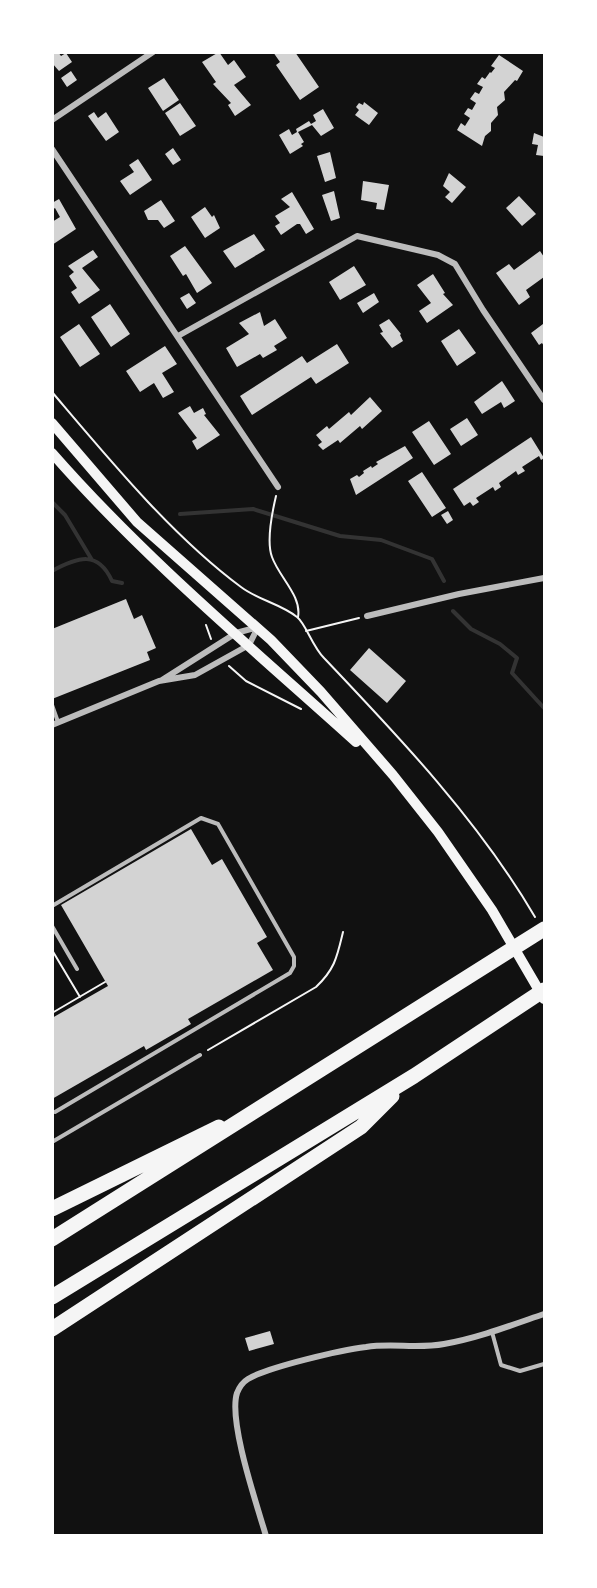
<svg xmlns="http://www.w3.org/2000/svg" width="597" height="1588" viewBox="0 0 597 1588" font-family="'Zilla Slab',serif">
<style>
.lines{fill:none;stroke-linecap:round;stroke-linejoin:round}
.stream{stroke:#333;stroke-width:4}
.building{fill:#d3d3d3}
.path{stroke:#f5f5f5;stroke-width:2}
.service{stroke:#bcbcbc;stroke-width:4}
.minor{stroke:#bcbcbc;stroke-width:6}
.secondary{stroke:#f5f5f5;stroke-width:10}
.motorway{stroke:#f5f5f5;stroke-width:15}
</style>
<rect width="100%" height="100%" fill="#111"/>
<g class="lines">
<!-- stream -->
<path class="stream" d="M52,502L65,515L92,560
M180,514L253,509L340,536L381,540L432,559L444,581
M52,571C78,557 98,550 112,581L122,583
M453,611L471,629L500,644L517,658L512,673L544,708"/>
</g>
<!-- building -->
<path class="building" d="M52,52H58L61,56L66,53L72,62L59,71L52,63Z
M219,52L228,65L234,60L246,77L234,85L251,105L235,116L228,105L231,103L213,84L216,82L202,62Z
M273,52H295L319,87L300,100L276,65L280,62Z
M499,55L523,71L517,81L515,80L504,92L505,100L497,107L498,115L491,123V131L485,136L482,146L457,130L461,123L465,126L470,118L464,114L468,108L472,110L476,103L470,99L475,92L479,94L483,87L477,84L482,77L485,79L490,72L491,73L495,68L491,66Z
M71,71L77,80L67,87L61,78Z
M164,78L179,100L163,111L148,88Z
M364,102L378,113L369,125L355,115L359,110L356,107L359,103L363,105Z
M180,103L196,126L180,136L165,113Z
M323,109L334,128L321,136L312,125L298,132L304,142L301,144L303,146L290,154L279,135L289,129L292,135L297,132L296,129L309,121L311,124L316,121L313,115Z
M94,112L98,118L106,112L119,132L106,141L88,116Z
M534,133L544,137V156L536,155L538,145L532,144Z
M173,148L181,160L173,165L165,154Z
M330,152L336,178L325,182L317,156Z
M138,159L152,180L130,195L120,181L134,172L129,165Z
M449,173L466,187L452,203L445,197L450,192L443,186Z
M363,181L389,185L384,210L376,209L377,203L361,200Z
M334,191L340,218L331,221L322,195Z
M292,192L314,229L306,234L300,224H297L281,235L275,226L280,223L275,216L290,207L281,199Z
M519,196L536,214L522,226L506,208Z
M59,199L76,229L52,245V222L60,217L55,208L52,210V203Z
M161,200L175,221L164,228L158,220H148L144,211Z
M205,207L212,217L214,215L220,228L205,238L191,217Z
M254,234L265,250L235,268L223,251Z
M185,246L212,283L197,293L186,274L183,276L170,256Z
M93,250L98,257L82,268L100,290L79,304L71,292L77,288L69,276L74,272L68,266Z
M540,251L544,257V277L526,290L530,297L519,305L496,273L509,264L514,270Z
M354,266L366,285L340,300L329,282Z
M433,274L445,293L443,294L453,305L427,323L419,311L431,303L417,285Z
M189,293L196,303L187,309L180,298Z
M374,293L379,302L363,313L357,303Z
M110,304L130,334L111,347L91,317Z
M260,312L264,326L275,319L287,338L274,346L277,350L263,358L260,354L237,367L226,348L249,334L239,323Z
M389,319L401,334L400,335L403,341L392,348L380,333L383,332L379,325Z
M79,324L100,354L80,367L60,337Z
M543,324L544,326V346L542,343L539,345L531,333Z
M459,329L476,353L457,366L441,341Z
M337,344L349,363L316,384L311,377L252,415L240,396L302,356L307,363Z
M165,346L177,364L162,373L174,392L163,398L154,383L140,392L126,371Z
M502,381L515,401L504,408L501,402L482,414L474,402Z
M370,397L382,411L362,429L360,426L340,443L338,440L323,450L318,445L322,442L316,435L327,426L329,429L349,412L351,415Z
M190,406L194,413L203,408L206,414L204,415L220,435L197,450L192,441L197,438L178,413Z
M467,418L478,435L461,446L450,429Z
M429,421L451,454L434,465L412,432Z
M531,437L544,458L541,460L539,456L522,467L525,471L518,475L516,471L499,483L501,487L495,491L493,487L476,498L479,502L473,506L470,502L464,506L453,489Z
M405,446L413,458L356,495L350,479L357,475L359,477L364,473L363,471L371,466L372,468L378,464L376,462Z
M422,472L446,508L432,517L408,481Z
M448,511L453,520L447,524L441,515Z
M126,599L134,619L142,615L156,648L147,652L150,660L52,699V629Z
M369,648L406,681L387,703L350,670Z
M191,829L212,865L222,859L267,937L257,943L273,970L188,1019L191,1024L146,1050L144,1046L52,1099V1018L108,986L61,905Z
M270,1331L274,1344L249,1351L245,1338Z"/>
<g class="lines">
<!-- path -->
<path class="path" d="M52,392C108,458 172,536 241,587C258,600 281,604 297,617C306,624 312,646 324,658C400,738 479,821 535,917
M276,496C272,513 266,541 272,557C279,577 302,596 298,617
M206,625L211,639
M306,631L359,618
M229,666L246,681L301,709
M52,950L80,997
M52,1013L105,982
M208,1050L316,987C335,969 337,957 343,932"/>
<!-- service -->
<path class="service" d="M52,705L58,722
M52,906L201,818L218,824L294,957V966L290,973L55,1112
M52,926L77,969
M52,1142L200,1055
M492,1332L501,1365L520,1371L544,1364"/>
<!-- minor -->
<path class="minor" d="M52,120L153,52
M52,149L278,487
M178,336L357,236L438,255L455,264L483,310L544,400
M367,616L459,594L544,578
M162,680L236,633L258,627
M52,725L159,681L195,675L249,645L258,627
M266,1536C257,1505 228,1421 237,1393C239,1388 243,1382 248,1379C268,1367 341,1350 366,1347C392,1343 418,1349 444,1344C478,1338 512,1325 544,1314"/>
<!-- secondary -->
<path class="secondary" d="M52,423L137,522L271,640L321,692L393,775L438,832L492,910L544,999
M52,453C144,558 253,649 356,742"/>
<!-- motorway -->
<path class="motorway" d="M52,1209L219,1127
M52,1239L544,929
M52,1297L414,1076L544,990
M52,1329L361,1127L392,1096"/>
</g>
<!-- border -->
<rect width="597" height="1588" fill="none" stroke="#ffffff" stroke-width="108"/>
</svg>
